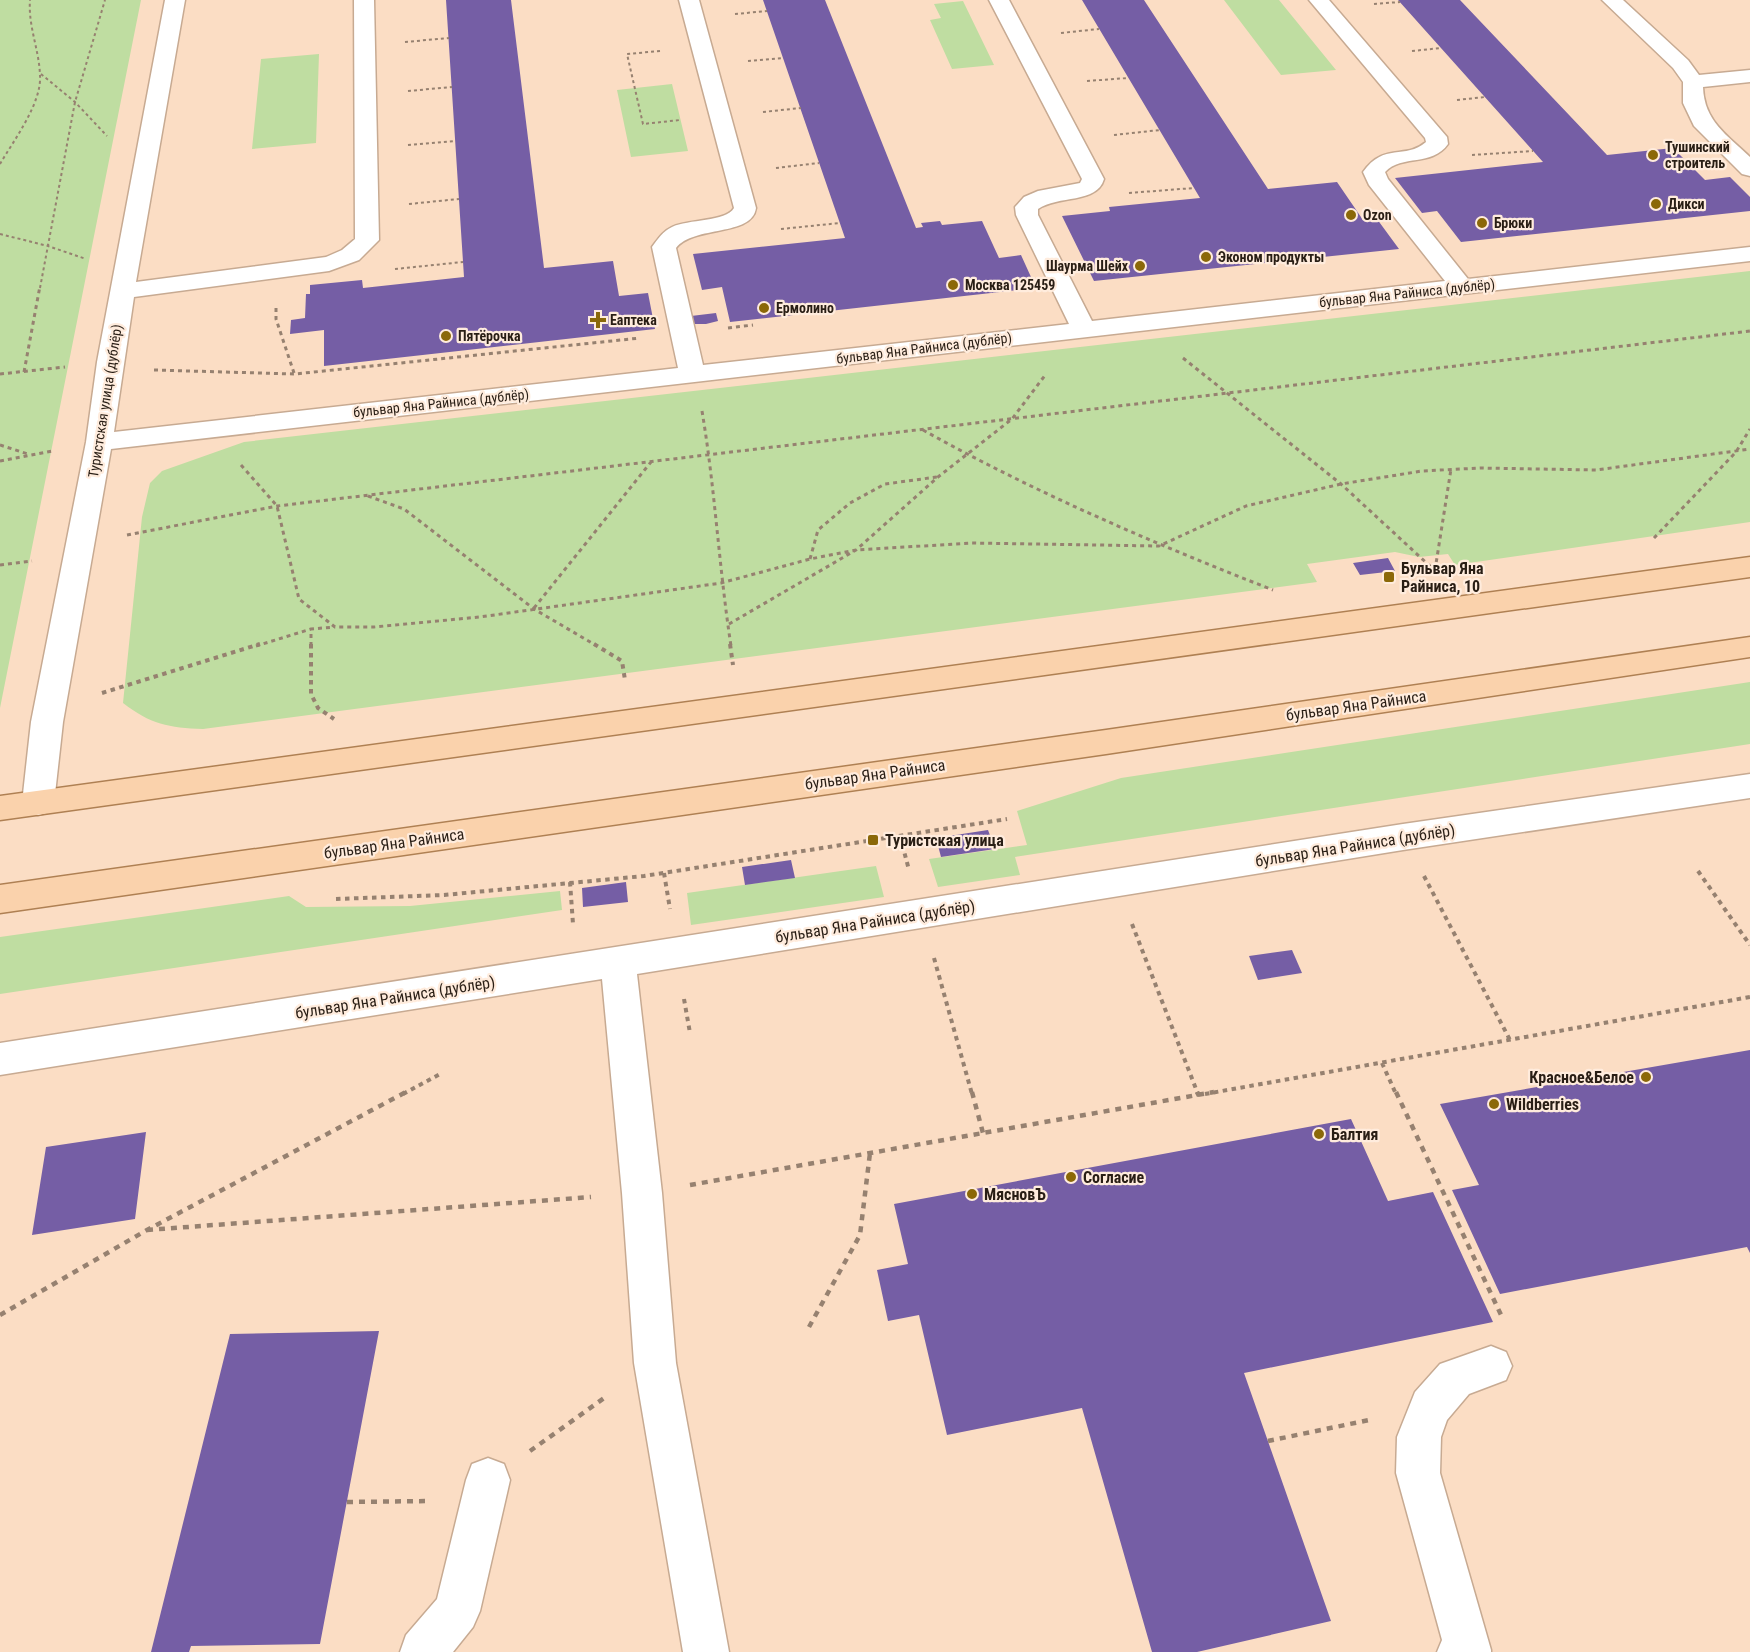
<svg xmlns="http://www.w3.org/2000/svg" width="1750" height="1652" viewBox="0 0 1750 1652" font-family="'Roboto Condensed',sans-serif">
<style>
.green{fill:#bfdda1}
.building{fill:#755ea5}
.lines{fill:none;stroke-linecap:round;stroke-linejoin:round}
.minor-casing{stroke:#c7aa92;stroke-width:3}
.major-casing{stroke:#af8053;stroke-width:3}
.path-far3{stroke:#968170;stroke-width:2;stroke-dasharray:3 3;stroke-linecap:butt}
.path-far2{stroke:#968170;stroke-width:3;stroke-dasharray:4 4;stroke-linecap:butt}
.path-far1{stroke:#968170;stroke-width:4;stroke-dasharray:4.5 4.5;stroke-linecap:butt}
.path{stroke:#968170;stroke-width:4.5;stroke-dasharray:6 6;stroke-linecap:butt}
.minor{fill:#fff;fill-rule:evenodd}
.major{fill:#fad2ac;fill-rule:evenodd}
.poi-dot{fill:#8b6808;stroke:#ffecdd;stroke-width:2}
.labels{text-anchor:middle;stroke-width:4.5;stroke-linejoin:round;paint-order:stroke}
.far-poi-label{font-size:14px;font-weight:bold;fill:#291e15;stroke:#ffecdd;text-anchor:start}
.far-street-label{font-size:14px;fill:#291e15;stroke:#ffecdd}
.poi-label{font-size:16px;font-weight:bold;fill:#291e15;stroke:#ffecdd;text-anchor:start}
.street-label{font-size:16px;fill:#291e15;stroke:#ffecdd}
</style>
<rect width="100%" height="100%" fill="#fbddc4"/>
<!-- green -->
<path class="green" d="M0,0H141L0,708Z
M1224,0H1279L1336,70L1281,75Z
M963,1L994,65L952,69L930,20L941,18L934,4Z
M319,54L316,143L252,149L261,59Z
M672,84L688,151L631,157L617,90Z
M1750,271V522L1455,565L1448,554L1419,557L1395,552L1307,564L1317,582L203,729C169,728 150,724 123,703L142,517L150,483L162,471L244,442Z
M1750,682V744L1015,857L1020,875L938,887L929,859L1027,845L1017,811L1121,778Z
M876,866L884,897L691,925L687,893Z
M560,891L562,910L0,994V937L289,896L306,907L410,906Z"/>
<!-- building -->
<path class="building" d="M446,0H511L544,268L613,261L619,296L648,293L655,329L324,366V330L290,334L291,320L305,318L306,294H310V285L362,280L363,288L464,277Z
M763,0H825L916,228L923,227L921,223L940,221L942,225L982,221L999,258L1021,255L1036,288L730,322L722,287L702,290L693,254L845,238Z
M1082,0H1144L1268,189L1337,182L1363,220L1377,219L1399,249L1094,281L1062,216L1110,211L1109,207L1200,198Z
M1398,0H1460L1607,155L1673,148L1705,180L1730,177L1750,197V211L1461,242L1437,211L1422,213L1395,178L1543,162Z
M716,313L718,321L706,324H693L691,316Z
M1388,558L1395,571L1360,575L1353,563Z
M988,830L995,849L941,857L936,838Z
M791,860L795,878L745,885L742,867Z
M626,882L628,902L583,907L582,888Z
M1292,950L1302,973L1258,980L1249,956Z
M1750,1050V1253L1747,1247L1500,1294L1452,1190L1479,1185L1440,1104Z
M1351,1119L1388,1201L1433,1192L1493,1322L1244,1373L1331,1621L1197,1652H1152L1082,1408L947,1435L919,1315L888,1321L877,1270L908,1264L894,1204Z
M146,1132L135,1219L32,1235L46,1147Z
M379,1331L320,1644L191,1646L189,1652H151L230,1334Z"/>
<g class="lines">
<!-- minor casing -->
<g class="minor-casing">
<path id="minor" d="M165,0H185L136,282L326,257L342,250L355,239L354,0H374L379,240L359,260L329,271L134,297L114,432L678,368L652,247C658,239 663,231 672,227C688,219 726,222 734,208L679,0H699L756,208C752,237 694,225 676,248L703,365L1069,324L1016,215L1015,207L1024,197L1038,191L1080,183L1082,179L989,0H1009L1104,179C1097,204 1058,195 1038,209V215L1092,321L1445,281L1369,185L1363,172C1384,142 1405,160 1426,142L1425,138L1309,0H1329L1447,137L1448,144C1432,167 1402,154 1385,172L1388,179L1468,279L1750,247V261L111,449L63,722L54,803L50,812L38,815L26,812L22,803L31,722L86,442L97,362Z
M1602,0H1623L1688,60L1699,75L1750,70V82L1703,87C1704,121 1727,135 1750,157V176L1742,174L1694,126L1683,103V82L1673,68Z
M1750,774V798L1403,850L637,974L662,1193L676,1363L729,1652H683L634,1363L622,1193L602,979L0,1075V1043L1403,824Z
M1491,1346L1506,1352L1512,1366L1506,1380L1469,1394L1447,1420L1441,1437L1440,1473L1491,1650V1652H1437L1442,1640L1396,1473L1397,1437L1415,1392L1440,1364Z
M488,1458L504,1464L510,1480L480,1611L473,1627L453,1652H400L406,1635L437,1599L466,1480L472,1464Z"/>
</g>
<!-- major casing -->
<g class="major-casing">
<path id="major" d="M1750,557V577L0,820V796Z
M1750,637V657L1106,754L0,913V885L1106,730Z"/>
</g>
<!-- path-far3 -->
<path class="path-far3" d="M1374,4L1400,2
M735,14L767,11
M1061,33L1099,29
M405,42L449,38
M660,51L627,54L643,124L680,120
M1412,51L1441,48
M748,61L783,58
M41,74L75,102L107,136
M1087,81L1128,78
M408,91L452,87
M1457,100L1485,97
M763,112L801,108
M1114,135L1160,130
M408,145L455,141
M1472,155L1533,151
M0,164C14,140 42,103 40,75C39,49 28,26 30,0
M776,168L819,163
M1129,193L1194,188
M409,204L459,199
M781,229L840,223
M0,234L48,246L86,259
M395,269L463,262
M40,288L75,102L105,0"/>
<!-- path-far2 -->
<path class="path-far2" d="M276,308V319L295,376
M728,328L753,325
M1183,358L1341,484L1432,568
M154,370L295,374L640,338
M24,372L40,286
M0,374L65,367
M702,411C715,488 719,568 731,646
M923,430C1036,493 1153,543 1273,590
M0,445L28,454
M0,461L52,451
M241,465L277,506L299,599L335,627H374L480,617L721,583L810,559L856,550L972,543L1159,546L1246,506L1341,484L1422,471L1480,468L1596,470L1750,449
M368,496L404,509L534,609L597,646
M127,535L277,506L1750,331
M1654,538L1736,452L1750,429
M810,559L818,530L850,503L885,484L937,477
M0,565L32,561
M1435,570L1451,469
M534,608L651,462
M729,624L856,550L938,477L1012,419L1046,374
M256,646L311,629
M311,646V629L335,627"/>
<!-- path-far1 -->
<path class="path-far1" d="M311,644V694L318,708L334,719
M594,644L622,661L625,680
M730,644L733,665
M102,693L260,644
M900,836L909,870
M1698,871L1750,945
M664,873L670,909
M1424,876L1510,1040
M570,882L573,924
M336,899L444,895L644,876L1007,819
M1132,924L1198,1094
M934,958L972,1094
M684,999L690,1033
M1382,1063L1396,1094
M403,1094L442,1073
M1205,1094L1750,997"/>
<!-- path -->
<path class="path" d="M972,1092L983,1133
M1197,1092L1199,1096
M1396,1092L1502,1317
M690,1185L1214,1092
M147,1230L591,1197
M0,1315L147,1230L406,1092
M809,1327L860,1235L870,1153
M1268,1441L1369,1420
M530,1451L607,1396
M347,1502L430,1501"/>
<!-- minor -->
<use href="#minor" class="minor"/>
<!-- major -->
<use href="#major" class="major"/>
</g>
<!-- markers -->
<g class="poi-dot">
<circle cx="1653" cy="155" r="6"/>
<circle cx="1656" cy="204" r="6"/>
<circle cx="1351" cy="215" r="6"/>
<circle cx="1482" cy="223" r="6"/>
<circle cx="1206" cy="257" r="6"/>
<circle cx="1140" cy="266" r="6"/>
<circle cx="953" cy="285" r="6"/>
<circle cx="764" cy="308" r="6"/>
<path d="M595 311h6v6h6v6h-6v6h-6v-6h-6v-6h6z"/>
<circle cx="446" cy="336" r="6"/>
<rect x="1383" y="571" width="12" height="12" rx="3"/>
<rect x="867" y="834" width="12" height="12" rx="3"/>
<circle cx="1646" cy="1077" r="6"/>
<circle cx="1494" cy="1104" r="6"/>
<circle cx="1319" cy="1134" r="6"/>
<circle cx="1071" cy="1177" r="6"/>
<circle cx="972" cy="1194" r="6"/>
</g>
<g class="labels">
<!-- far-poi labels -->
<g class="far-poi-label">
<text x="1665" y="152">Тушинский<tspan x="1665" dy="16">строитель</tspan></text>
<text x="1668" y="209">Дикси</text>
<text x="1363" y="220">Ozon</text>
<text x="1494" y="228">Брюки</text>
<text x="1218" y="262">Эконом продукты</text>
<text x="1128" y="271" text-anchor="end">Шаурма Шейх</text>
<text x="965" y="290">Москва 125459</text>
<text x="776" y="313">Ермолино</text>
<text x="610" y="325">Еаптека</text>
<text x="458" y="341">Пятёрочка</text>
</g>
<!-- far-street labels -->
<g class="far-street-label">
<text transform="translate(1407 293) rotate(-6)" y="5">бульвар Яна Райниса (дублёр)</text>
<text transform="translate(924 348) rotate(-7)" y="5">бульвар Яна Райниса (дублёр)</text>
<text transform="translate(105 401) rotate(-81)" y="5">Туристская улица (дублёр)</text>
<text transform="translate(441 403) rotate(-6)" y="5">бульвар Яна Райниса (дублёр)</text>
</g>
<!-- poi labels -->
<g class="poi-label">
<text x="1401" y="574">Бульвар Яна<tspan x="1401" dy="18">Райниса, 10</tspan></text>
<text x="885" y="846">Туристская улица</text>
<text x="1634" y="1083" text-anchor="end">Красное&amp;Белое</text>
<text x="1506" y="1110">Wildberries</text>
<text x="1331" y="1140">Балтия</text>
<text x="1083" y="1183">Согласие</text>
<text x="984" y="1200">МясновЪ</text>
</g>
<!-- street labels -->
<g class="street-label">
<text transform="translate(1356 705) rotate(-8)" y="6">бульвар Яна Райниса</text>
<text transform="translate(875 774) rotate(-8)" y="6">бульвар Яна Райниса</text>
<text transform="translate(394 843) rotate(-8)" y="6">бульвар Яна Райниса</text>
<text transform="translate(1355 845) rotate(-9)" y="6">бульвар Яна Райниса (дублёр)</text>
<text transform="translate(875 921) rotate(-9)" y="6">бульвар Яна Райниса (дублёр)</text>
<text transform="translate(395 997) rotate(-9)" y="6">бульвар Яна Райниса (дублёр)</text>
</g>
</g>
</svg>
